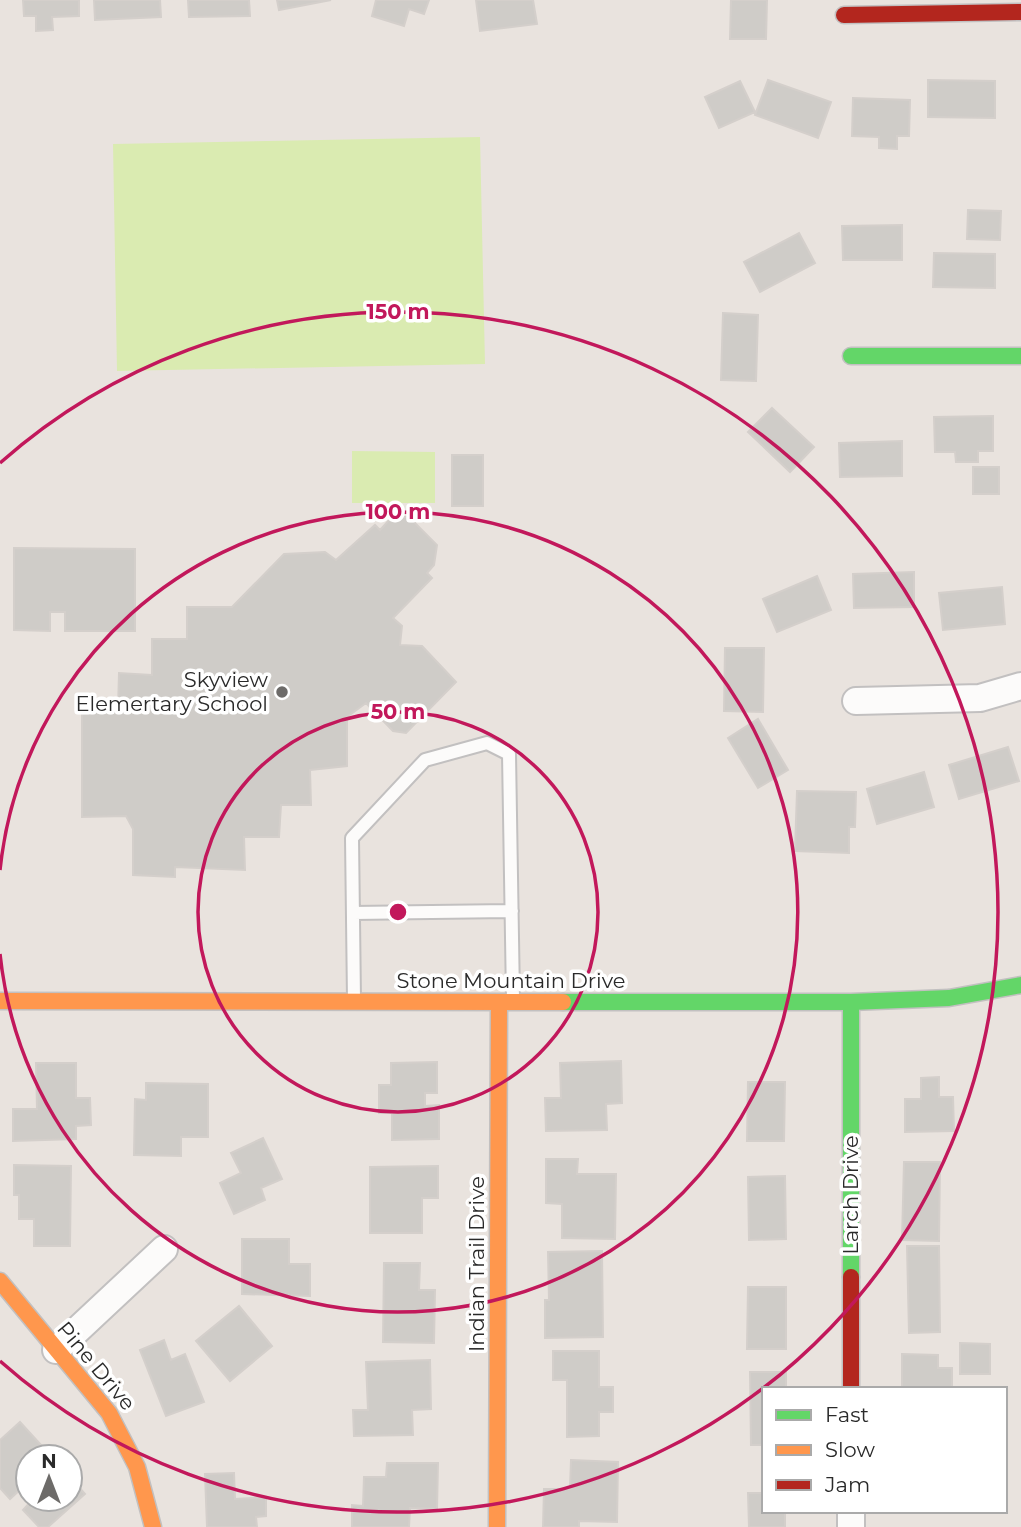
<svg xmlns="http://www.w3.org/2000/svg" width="1021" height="1527" viewBox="0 0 1021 1527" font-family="Montserrat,sans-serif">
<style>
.pitch{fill:#daebb1}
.building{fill:#cfccc8;stroke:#d4cfcb;stroke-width:2}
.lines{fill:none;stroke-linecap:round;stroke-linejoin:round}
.lane-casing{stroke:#c2c0c0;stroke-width:16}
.street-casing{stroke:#c2c0c0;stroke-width:30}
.fast-casing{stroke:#c2c0c0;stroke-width:19}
.slow-casing{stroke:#c2c0c0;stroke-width:19}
.jam-casing{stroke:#c2c0c0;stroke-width:19}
.lane{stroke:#fcfbfa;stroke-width:12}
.street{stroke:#fcfbfa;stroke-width:26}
.fast{stroke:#63d668;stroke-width:16}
.slow{stroke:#ff974d;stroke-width:16}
.jam{stroke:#b3261e;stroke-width:16}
.ring{fill:none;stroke:#c2185b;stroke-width:3.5}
.poi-dot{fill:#6d6b69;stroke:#fff;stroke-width:2.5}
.labels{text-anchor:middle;stroke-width:7;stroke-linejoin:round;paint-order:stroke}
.poi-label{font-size:21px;fill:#2a2a2a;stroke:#fff;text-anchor:end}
.street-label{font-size:21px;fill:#2a2a2a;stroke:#fff}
.centre{fill:#c2185b;stroke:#fff;stroke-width:3.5}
.ring-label{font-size:21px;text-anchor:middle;font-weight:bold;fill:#c2185b;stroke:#fff;stroke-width:7;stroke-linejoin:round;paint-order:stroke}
</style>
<rect width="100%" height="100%" fill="#e9e3de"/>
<!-- pitch -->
<path class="pitch" d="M480,137L485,364L117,371L113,144Z
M352,451L435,452V503H352Z"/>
<!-- building -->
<path class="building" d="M23,0H79V16L52,17L53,30L36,31V16H24Z
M94,0H160L161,17L95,20Z
M188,0H249L250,16L189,17Z
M277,0H331L279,10Z
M376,0H429L424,14L409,9L404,26L372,16Z
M476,0H533L537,24L480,31Z
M731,0H767L766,39H730Z
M768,80L831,102L818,138L755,115Z
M928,80L995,81V118L928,117Z
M740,81L755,112L719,128L705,97Z
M853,98L910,100L909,136H897V149L879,148V137L852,136Z
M968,210L1001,211L1000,240L967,239Z
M902,225V260H843L842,226Z
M799,233L815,263L760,292L744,262Z
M934,253L995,254V288L933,287Z
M723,313L758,315L756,381L721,380Z
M772,408L814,447L790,472L748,432Z
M993,416V451H978V462H956L955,452H935L934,417Z
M902,441V476L840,477L839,443Z
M452,455H483V506H452Z
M973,467H999V494H973Z
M392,517H409L437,545L434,565L427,573L432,578L393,618L402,626L400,645L422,646L456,682L406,733L393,731L366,703L347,717V766L310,770L311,805H281L279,837H244L245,870L175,867V877L133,875V829L126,816L82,817V709H118L119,673L152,675V639H187V607H232L284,554L325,552L336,560L375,525L380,530Z
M14,548L135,549V631H65V612H50V631L14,630Z
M914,572V607L854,608L853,574Z
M817,576L831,610L777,632L763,599Z
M1002,587L1005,624L943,630L939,593Z
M725,648H764L763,712L724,711Z
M758,719L788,770L758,788L728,738Z
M1008,747L1019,781L959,799L949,765Z
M924,772L934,807L877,824L867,789Z
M797,791L856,792L855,827H849V853L795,851Z
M621,1061L622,1103L606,1104L607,1130L546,1131L545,1098H561L560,1063Z
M437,1062V1093H425V1106L439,1105V1139L392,1140V1113H379V1085H391V1063Z
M36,1063H76V1098H90L91,1125L76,1126V1139L13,1141V1109H37Z
M939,1077V1097H953L954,1131L905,1132V1099H921V1078Z
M748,1082H785L784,1141H747Z
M146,1083L208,1084V1137H181V1156L134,1155L135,1099L146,1100Z
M263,1138L282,1179L261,1188L265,1200L234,1214L220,1183L241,1173L231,1153Z
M546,1159H578L577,1174H616L615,1239L562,1238V1204L546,1203Z
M904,1162H940L939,1241L902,1240Z
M14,1165L71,1166L70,1246H34V1219H19V1195H14Z
M438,1166V1198H422V1233H370V1167Z
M785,1176L786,1239L749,1240L748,1177Z
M242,1239H289V1264H310V1296L242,1294Z
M907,1246H939L940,1332L909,1333Z
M602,1251L603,1337L545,1338V1300H549L548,1252Z
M384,1263H420L419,1290H435L434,1343L383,1342Z
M748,1287H786V1349H747Z
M239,1306L272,1346L230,1381L196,1341Z
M164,1340L171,1360L185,1354L204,1402L166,1416L140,1350Z
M960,1343L990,1344V1374H960Z
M553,1351H599V1387H613V1412H599V1436L567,1437V1380H553Z
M902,1354L938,1355V1368H952V1389H902Z
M430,1360L431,1409L412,1410L413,1435L354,1436L353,1410H368L366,1362Z
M750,1372H786V1389H764V1445H751Z
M20,1422L52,1457H28V1493L23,1487L10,1499L0,1488V1440Z
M571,1460L618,1462L617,1522L579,1521V1527H543L544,1489H570Z
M387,1463H438L437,1509L410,1508L409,1527H352V1505L363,1506L364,1477H386Z
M234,1473L235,1499L266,1497V1516L256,1517L257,1527H207L205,1474Z
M70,1477L85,1494L48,1527H39L23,1510L33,1499H70Z
M748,1493H764V1511H785V1527H749Z"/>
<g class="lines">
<!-- lane casing -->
<g class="lane-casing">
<path id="lane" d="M353,913L512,911
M354,1000L352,838L425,760L487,743L509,754L513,998"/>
</g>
<!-- street casing -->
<g class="street-casing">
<path id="street" d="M856,701L980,698L1021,686
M56,1350L164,1249
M851,1511V1527"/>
</g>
<!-- fast casing -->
<g class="fast-casing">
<path id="fast" d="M851,356H1021
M563,1002H851L949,998L1021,985
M851,1002V1277"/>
</g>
<!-- slow casing -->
<g class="slow-casing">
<path id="slow" d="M0,1001L563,1002
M0,1281L109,1413L137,1467L153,1527
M497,1527L499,1002"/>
</g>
<!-- jam casing -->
<g class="jam-casing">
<path id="jam" d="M844,15L1021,12
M851,1277V1389"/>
</g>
<!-- lane -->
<use href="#lane" class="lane"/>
<!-- street -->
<use href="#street" class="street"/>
<!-- fast -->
<use href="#fast" class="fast"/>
<!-- slow -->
<use href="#slow" class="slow"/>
<!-- jam -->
<use href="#jam" class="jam"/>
</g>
<!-- distance rings -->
<g class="ring">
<circle cx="398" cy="912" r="200"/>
<path d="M0 870A400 400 0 1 1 0 954"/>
<path d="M0 463A600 600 0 1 1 0 1361"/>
</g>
<!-- markers -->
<circle class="poi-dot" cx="282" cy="692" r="7"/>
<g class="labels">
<!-- poi labels -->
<g class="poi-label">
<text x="268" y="687">Skyview<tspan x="268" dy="24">Elemertary School</tspan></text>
</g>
<!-- street labels -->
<g class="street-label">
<text x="511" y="988">Stone Mountain Drive</text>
<text transform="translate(851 1195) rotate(-90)" y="7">Larch Drive</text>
<text transform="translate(477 1264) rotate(-90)" y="7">Indian Trail Drive</text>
<text transform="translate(96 1366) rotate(50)" y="7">Pine Drive</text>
</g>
</g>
<circle cx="398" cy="912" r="10" class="centre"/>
<g class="ring-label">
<text x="398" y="319">150 m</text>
<text x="398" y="519">100 m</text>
<text x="398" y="719">50 m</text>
</g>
<!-- legend -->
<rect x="762" y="1387" width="245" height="126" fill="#ffffff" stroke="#aaaaaa" stroke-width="2"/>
<rect x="776" y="1410" width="35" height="10" fill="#63d668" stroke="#aaaaaa" stroke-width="2"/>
<text x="825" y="1422" font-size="21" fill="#2a2a2a">Fast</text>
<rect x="776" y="1445" width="35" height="10" fill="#ff974d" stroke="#aaaaaa" stroke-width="2"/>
<text x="825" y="1457" font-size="21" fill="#2a2a2a">Slow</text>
<rect x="776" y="1480" width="35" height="10" fill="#b3261e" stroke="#aaaaaa" stroke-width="2"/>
<text x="825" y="1492" font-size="21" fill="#2a2a2a">Jam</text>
<!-- north arrow -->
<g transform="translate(49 1478)"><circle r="33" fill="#ffffff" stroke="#aaaaaa" stroke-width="2"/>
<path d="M0-5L12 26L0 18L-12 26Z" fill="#6d6b69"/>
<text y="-10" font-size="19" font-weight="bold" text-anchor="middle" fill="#2a2a2a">N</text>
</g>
</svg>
